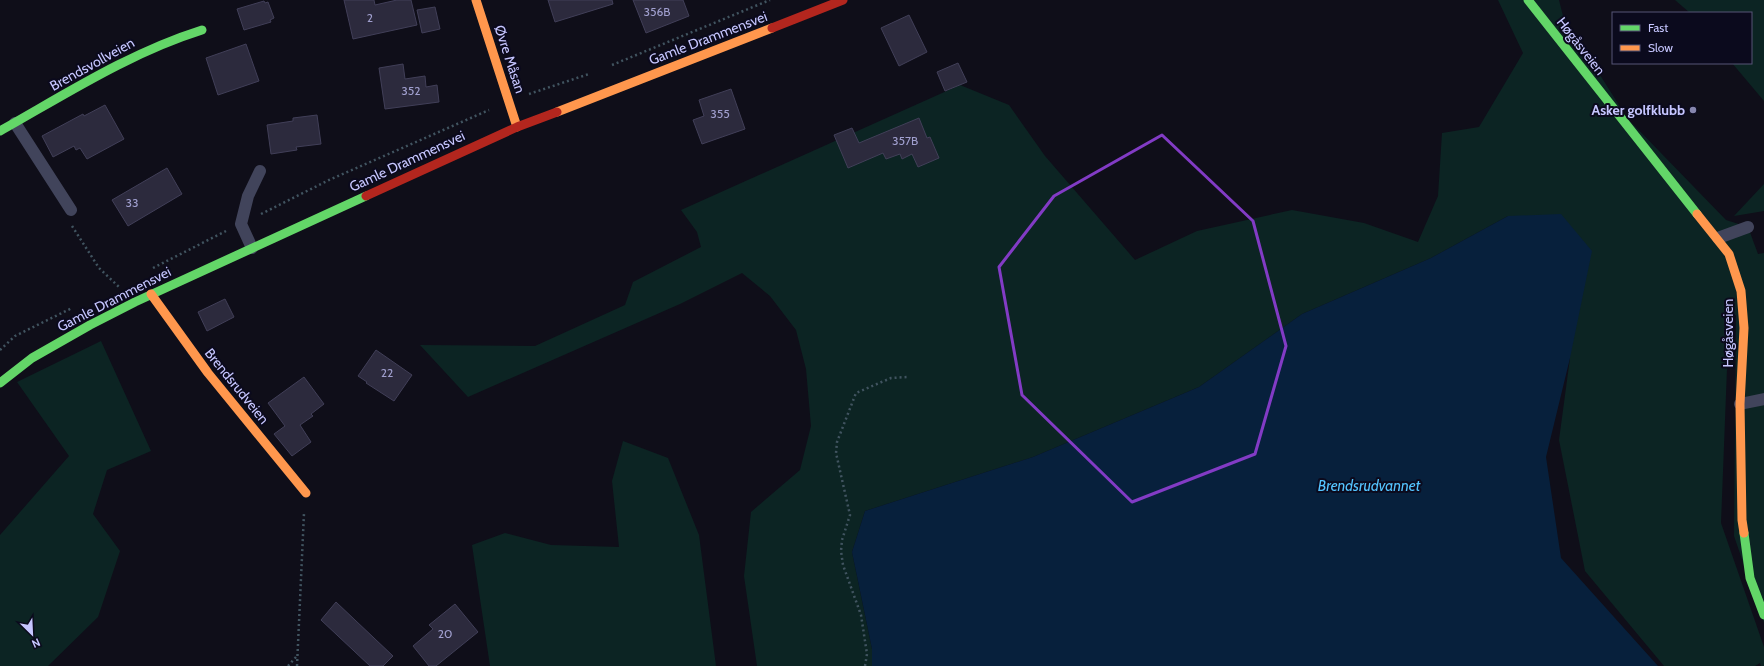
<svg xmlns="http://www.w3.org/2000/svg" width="1764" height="666" viewBox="0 0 1764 666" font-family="Cabin,sans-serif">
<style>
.green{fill:#0c2423}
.water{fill:#07203c}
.building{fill:#2c2a3d;stroke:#413f58}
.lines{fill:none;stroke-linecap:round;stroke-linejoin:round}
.path{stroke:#415460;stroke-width:2.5;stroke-dasharray:2 3;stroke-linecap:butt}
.lane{stroke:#41445b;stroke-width:12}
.fast{stroke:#63d668;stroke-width:9}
.slow{stroke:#ff974d;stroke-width:9}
.jam{stroke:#b3261e;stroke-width:9}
.marked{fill:none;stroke:#823bc5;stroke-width:3;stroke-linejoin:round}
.poi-dot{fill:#8686ae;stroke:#0b0a1d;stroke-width:1.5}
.labels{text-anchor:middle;stroke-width:4;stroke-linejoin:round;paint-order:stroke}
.number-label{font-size:12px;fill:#a09fce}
.street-label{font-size:14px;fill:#c6c6ff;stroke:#0b0a1d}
.poi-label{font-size:14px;font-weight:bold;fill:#c6c6ff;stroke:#0b0a1d;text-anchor:end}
.water-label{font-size:15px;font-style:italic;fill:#54c4ff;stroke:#0b0a1d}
</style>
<rect width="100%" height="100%" fill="#0f0e19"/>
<!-- green -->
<path class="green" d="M1498,0H1559L1563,16L1627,118L1726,220L1748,227L1758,254L1764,253V623L1734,536L1736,315L1729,317L1721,523L1764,647V666H1761L1760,663L1755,666H1664L1585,571L1559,440L1570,358L1508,216L1431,258L1302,314L1199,387L1033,457L865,511L852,552L872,649V666H757L744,576L751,512L800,470L811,426L806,369L796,330L770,296L742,273L680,304L468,397L420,345L535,346L625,305L633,282L701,247L697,232L681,210L960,85L1009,105L1045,156L1135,260L1197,231L1292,210L1364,223L1418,242L1438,196L1442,133L1479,127L1523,53Z
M1675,0H1764V101L1732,63H1751V13H1690Z
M1764,184V211L1734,216Z
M101,341L151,451L107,470L93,514L120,551L98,617L48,666H0V535L69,456L17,382Z
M623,441L668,458L699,535L716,666H490L472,545L505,533L551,545L619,547L612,481Z"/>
<!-- water -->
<path class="water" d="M1561,214L1592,251L1570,358L1546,457L1561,558L1658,666H872V649L852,552L865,511L1033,457L1199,387L1302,314L1431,258L1508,216Z"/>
<!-- building -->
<path class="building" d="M344,0H374L375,5L397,0H411L417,25L353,39Z
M548,0H612L613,4L555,22Z
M633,0H683L689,16L646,33Z
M264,1L265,3L268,2L274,18L270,20L271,22L244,30L237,9Z
M435,7L440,29L422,33L417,10Z
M909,15L927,52L899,66L881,28Z
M246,44L259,81L218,95L206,58Z
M958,63L967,82L945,91L937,72Z
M403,64L405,79L425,76L426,87L437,85L439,102L385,109L379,68Z
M731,89L745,129L702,144L693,120L704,116L699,100Z
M105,105L124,139L87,159L80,148L76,150L74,146L53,157L42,136L83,114L84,116Z
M317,115L321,144L296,147L297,150L271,154L267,125L293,121V118Z
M919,118L927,138L930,137L939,158L918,167L912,154L902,159L900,154L886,159L883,153L848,168L834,135L852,128L859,143Z
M167,168L182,194L128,226L112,200Z
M225,299L234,317L207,331L198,312Z
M376,350L412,375L394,401L366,383L367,382L358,376Z
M304,377L324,404L311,414L313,416L300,425L311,442L292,456L274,434L285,426L268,403Z
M336,602L393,656L383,666H370L321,620Z
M455,604L478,632L436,666H429L413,646L433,629L429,625Z"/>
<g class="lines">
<!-- path -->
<path class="path" d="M612,65L770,0
M529,94L589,74
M261,214L329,180L489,110
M72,226L99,268L119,287
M153,268L226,231
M0,350L15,336L72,308
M288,666L296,657
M297,666L304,513
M865,666L867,654L861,615L843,565L841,551L842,540L850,515L836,453L837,442L856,393L891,378L907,377"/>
<!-- lane -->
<path class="lane" d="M15,123L71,210
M1718,238L1748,227
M252,248L241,224L248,196L260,171
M1740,404L1764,399"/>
<!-- fast -->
<path class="fast" d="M1528,0L1697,214
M0,131C66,94 129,53 202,30
M0,383L32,358L90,325L135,302L366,196
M1744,533L1750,578L1764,615"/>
<!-- slow -->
<path class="slow" d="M476,0L517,127
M557,112L772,28
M1697,214L1729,254L1741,291L1744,328L1740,404L1742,520L1744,533
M151,294L208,373L306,493"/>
<!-- jam -->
<path class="jam" d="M772,28L843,0
M366,196L517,127L557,112"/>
</g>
<!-- marked area -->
<path class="marked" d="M1162,135L1253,221L1286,346L1255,454L1132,502L1022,395L999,267L1054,196Z"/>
<!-- markers -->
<circle class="poi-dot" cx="1693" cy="110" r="4"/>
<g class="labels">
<!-- number labels -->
<g class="number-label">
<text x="657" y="16">356B</text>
<text x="370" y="22">2</text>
<text x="411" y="95">352</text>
<text x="720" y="118">355</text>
<text x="905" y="145">357B</text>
<text x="132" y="207">33</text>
<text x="387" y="377">22</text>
<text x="445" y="638">20</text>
</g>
<!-- street labels -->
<g class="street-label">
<text transform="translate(708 38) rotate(-21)" y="5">Gamle Drammensvei</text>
<text transform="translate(1581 46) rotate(52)" y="5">Høgåsveien</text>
<text transform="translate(510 59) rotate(72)" y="5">Øvre Måsan</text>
<text transform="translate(92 64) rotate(-29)" y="5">Brendsvollveien</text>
<text transform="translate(407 161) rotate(-25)" y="5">Gamle Drammensvei</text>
<text transform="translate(114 299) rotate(-27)" y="5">Gamle Drammensvei</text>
<text transform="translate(1728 333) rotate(-90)" y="5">Høgåsveien</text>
<text transform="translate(237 386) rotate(51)" y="5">Brendsrudveien</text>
</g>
<!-- poi labels -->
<g class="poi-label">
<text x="1685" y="115">Asker golfklubb</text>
</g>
<!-- water labels -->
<g class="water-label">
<text x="1369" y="491">Brendsrudvannet</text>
</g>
</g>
<!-- legend -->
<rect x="1612" y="12" width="140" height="52" fill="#0b0a1d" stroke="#565577"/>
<rect x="1620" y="25" width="20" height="6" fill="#63d668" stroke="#565577"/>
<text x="1648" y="32" font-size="12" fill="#c6c6ff">Fast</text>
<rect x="1620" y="45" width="20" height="6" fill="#ff974d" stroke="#565577"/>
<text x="1648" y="52" font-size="12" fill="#c6c6ff">Slow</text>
<!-- north arrow -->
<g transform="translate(32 634) rotate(156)" stroke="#0b0a1d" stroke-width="3" paint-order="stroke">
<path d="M0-3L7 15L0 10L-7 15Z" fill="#c6c6ff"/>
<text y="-6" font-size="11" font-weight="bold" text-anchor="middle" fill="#c6c6ff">N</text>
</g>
</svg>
